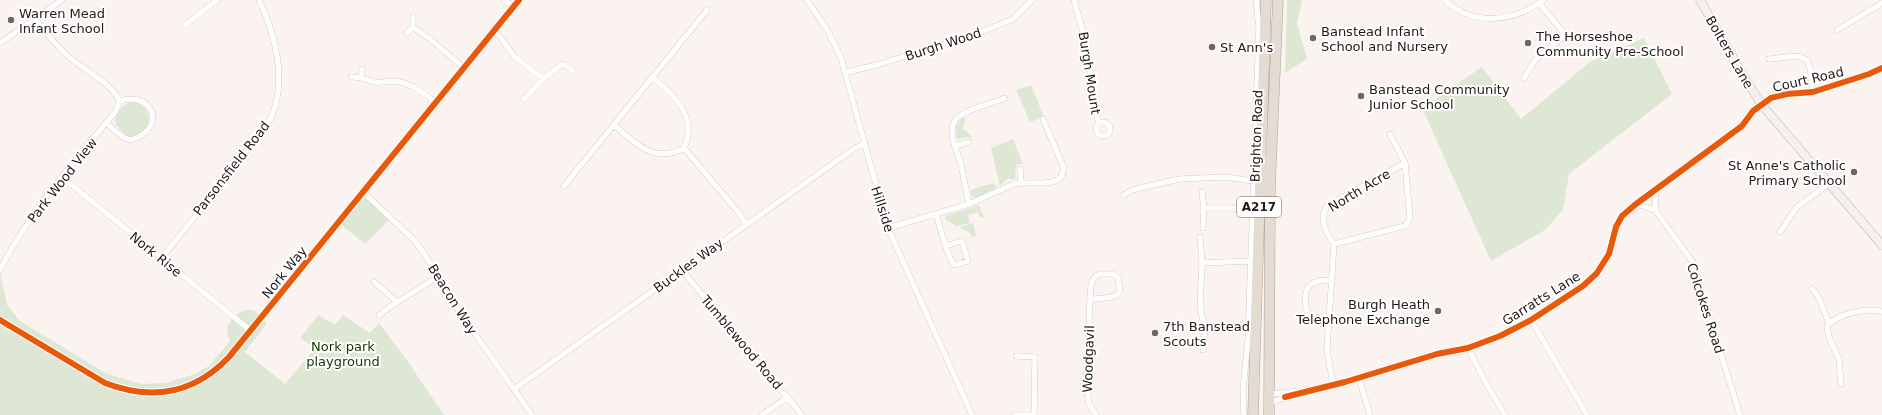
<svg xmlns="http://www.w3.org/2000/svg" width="1882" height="415" viewBox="0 0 1882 415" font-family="'DejaVu Sans',sans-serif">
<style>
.green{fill:#dde7d3}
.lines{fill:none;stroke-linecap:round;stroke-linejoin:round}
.minor-casing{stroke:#bdb6b4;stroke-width:6}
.secondary-casing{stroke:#bdb6b4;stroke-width:9}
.trunk-casing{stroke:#afa296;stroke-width:11}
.minor{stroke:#fefdfd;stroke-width:5.5}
.secondary{stroke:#f4f0ed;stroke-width:8}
.trunk{stroke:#e4dcd2;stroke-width:10}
.cycleway-casing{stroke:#fff;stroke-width:8}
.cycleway{stroke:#e8590c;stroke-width:6}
.poi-dot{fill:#6d6664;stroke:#fff;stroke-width:1.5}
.labels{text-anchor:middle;stroke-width:4;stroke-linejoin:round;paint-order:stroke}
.shield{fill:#fff;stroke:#635f5d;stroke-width:1}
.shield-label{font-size:12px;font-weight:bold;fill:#201a18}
.poi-label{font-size:13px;fill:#201a18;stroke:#fff;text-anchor:start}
.street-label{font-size:13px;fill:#201a18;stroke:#fff}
.park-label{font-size:13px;fill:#143700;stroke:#fff}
</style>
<rect width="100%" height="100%" fill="#fbf3f0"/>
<!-- green -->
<path class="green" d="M1287,0H1302L1297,23L1307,59L1285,73Z
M1644,38L1672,94L1569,174L1563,210L1545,230L1491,261L1422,108L1482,67L1521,119L1590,62Z
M1031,85L1044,117L1030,122L1016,90Z
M130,102C160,104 149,137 131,137C127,137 122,131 119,128C109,120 122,105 130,102Z
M963,117L965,119L963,129L973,137L958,139C953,131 957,122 963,117Z
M1013,139L1023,164L1016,165L1015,179H1007L1000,186L991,148Z
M994,183L996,188L975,198L972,197L970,190Z
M363,192L391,218L365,244L338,222Z
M979,205L984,217L980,218L978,212L968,215L970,223L956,226L945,219V216Z
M973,223L976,236L972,237L970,233L960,227Z
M0,272L7,305L20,321L107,374L141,384L166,383L195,374L209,366L230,341C229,339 228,335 227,332C227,320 244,304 256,312C260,314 263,320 267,323L245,352L285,384L315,348L300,338L318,315L335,325L343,315L370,333L379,323L406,359L444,415H0Z"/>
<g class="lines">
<!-- minor casing -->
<g class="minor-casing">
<path id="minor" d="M504,0L513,7
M807,0L828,31L841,58L888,228L972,415
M1074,0L1087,47L1095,114L1099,122
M1445,0C1472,27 1515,22 1543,0
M36,19C46,33 56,46 69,57C83,69 112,84 120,101
M185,25L217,0
M413,27V17
M1837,30L1882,3
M493,31L501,38L514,56L543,79L524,99
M407,33L413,27L430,39L463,67
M0,43L62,0
M1769,59L1798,56L1807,60L1810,68L1813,92
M846,72L877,65L979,33L1013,19L1032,0
M361,76L362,69
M351,77C362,76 365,80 375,82C382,83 388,81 394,81C411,83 422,92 435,102
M1524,78L1535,60L1564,36L1562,31L1539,3
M543,79L562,64H564L573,71
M1096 129a7 7 0 1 1 14 0a7 7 0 1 1-14 0Z
M614,125C636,144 654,164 684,148C698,117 675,96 653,78
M955,146L969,142
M684,148L739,213L746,224
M1020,169L1021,182
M62,177L251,331
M564,186L707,10
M363,192L414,240L423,252L457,308L532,415
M1202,192L1204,208L1203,228
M1124,195L1132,190L1179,179L1224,177L1254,181
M969,204C966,191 964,178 961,165C958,151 945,131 957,118C967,109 993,103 1005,98
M1636,204L1655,210L1692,261L1740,415
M1204,208H1232L1253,212
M1655,210L1656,189
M936,214C940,226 947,257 954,265L968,261L962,241L946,246
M888,228L969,204L1014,184C1027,180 1067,191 1063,166L1043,119
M1780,232L1797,207L1830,183
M1200,237L1202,263L1200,306L1205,330L1203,350
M1334,244L1405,226L1410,218L1405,163L1390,134
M161,258C189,226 215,191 241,157C251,144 267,129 273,113C286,77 275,33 259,0
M1202,263L1250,261
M0,270C29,212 74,162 115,112L120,101C150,90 170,127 131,140L124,138L106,123
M682,270L802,415
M1100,274H1113L1118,278L1120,292C1112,300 1101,297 1090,300C1091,289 1089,278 1100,274Z
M374,282L397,302
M1812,289L1818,296L1829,323
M1090,300L1086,387L1089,404L1096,415
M379,315L391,306L439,276
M1328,318C1324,318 1317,318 1312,317C1303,313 1304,290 1310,285C1316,280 1325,280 1332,280
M0,320L105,383C152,401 194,394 229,357L519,0
M1531,320L1587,415
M1205,330H1213
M1468,348L1487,385L1505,415
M1016,356L1035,357L1034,415
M1359,378L1370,415
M1841,384L1839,359L1829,337L1827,327C1834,315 1869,306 1882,312
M1333,385L1327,349L1334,244C1326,234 1319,218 1327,206L1405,163
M514,389L855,148L864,144
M1269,394L1299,391
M1269,403L1303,391L1345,382L1437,354L1468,348L1500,336L1522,325L1583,286L1597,273L1609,254L1616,227L1622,216L1636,204L1742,126L1753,111L1771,98L1787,94L1813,92L1869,74L1882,68
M762,415L788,397
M1014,415H1034
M1244,415L1243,390L1248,340L1258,58L1259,28L1256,0"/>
</g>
<!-- secondary casing -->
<g class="secondary-casing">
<path id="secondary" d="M1700,0L1743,75L1761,104L1882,245"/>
</g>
<!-- trunk casing -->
<g class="trunk-casing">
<path id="trunk" d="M1253,415L1266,0
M1269,415L1270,186L1278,0"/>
</g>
<!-- minor -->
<use href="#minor" class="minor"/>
<!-- secondary -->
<use href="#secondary" class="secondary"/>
<!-- trunk -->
<use href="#trunk" class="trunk"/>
<!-- cycleway casing -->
<g class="cycleway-casing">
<path id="cycleway" d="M0,320L105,383C152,401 194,394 229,357L519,0
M1285,397L1345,382L1437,354L1468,348L1500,336L1531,320L1583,286L1597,273L1609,254L1616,227L1622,216L1636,204L1742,126L1753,111L1771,98L1787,94L1813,92L1869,74L1882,68"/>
</g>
<!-- cycleway -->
<use href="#cycleway" class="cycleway"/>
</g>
<!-- markers -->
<g class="poi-dot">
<circle cx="11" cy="20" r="4"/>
<circle cx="1313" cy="38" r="4"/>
<circle cx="1528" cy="43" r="4"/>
<circle cx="1212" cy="47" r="4"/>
<circle cx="1361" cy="96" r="4"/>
<circle cx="1854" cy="172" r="4"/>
<circle cx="1438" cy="311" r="4"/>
<circle cx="1155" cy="333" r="4"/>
</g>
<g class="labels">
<!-- shield labels -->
<rect class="shield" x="1237" y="197" width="44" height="20" rx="3"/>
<g class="shield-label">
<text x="1259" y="211">A217</text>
</g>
<!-- poi labels -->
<g class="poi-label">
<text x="19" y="18">Warren Mead<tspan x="19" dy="15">Infant School</tspan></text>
<text x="1321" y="36">Banstead Infant<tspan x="1321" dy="15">School and Nursery</tspan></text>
<text x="1536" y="41">The Horseshoe<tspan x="1536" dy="15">Community Pre-School</tspan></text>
<text x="1220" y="52">St Ann's</text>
<text x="1369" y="94">Banstead Community<tspan x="1369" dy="15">Junior School</tspan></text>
<text x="1846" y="170" text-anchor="end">St Anne's Catholic<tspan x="1846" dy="15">Primary School</tspan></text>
<text x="1430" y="309" text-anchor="end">Burgh Heath<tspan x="1430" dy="15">Telephone Exchange</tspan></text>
<text x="1163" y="331">7th Banstead<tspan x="1163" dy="15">Scouts</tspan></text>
</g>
<!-- street labels -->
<g class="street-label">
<text transform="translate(943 44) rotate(-18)" y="5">Burgh Wood</text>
<text transform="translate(1730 52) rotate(60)" y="5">Bolters Lane</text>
<text transform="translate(1090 73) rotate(81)" y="5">Burgh Mount</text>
<text transform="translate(1808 79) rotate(-13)" y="5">Court Road</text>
<text transform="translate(1256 136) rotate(-88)" y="5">Brighton Road</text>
<text transform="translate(231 168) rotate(-52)" y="5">Parsonsfield Road</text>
<text transform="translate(62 180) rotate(-52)" y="5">Park Wood View</text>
<text transform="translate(1359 190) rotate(-31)" y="5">North Acre</text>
<text transform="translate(883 209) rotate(72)" y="5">Hillside</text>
<text transform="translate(156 254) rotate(39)" y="5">Nork Rise</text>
<text transform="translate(688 265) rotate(-36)" y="5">Buckles Way</text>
<text transform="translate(284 272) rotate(-51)" y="5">Nork Way</text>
<text transform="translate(1541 298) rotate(-32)" y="5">Garratts Lane</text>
<text transform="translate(453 299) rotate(58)" y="5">Beacon Way</text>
<text transform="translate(1706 308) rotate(72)" y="5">Colcokes Road</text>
<text transform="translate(742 342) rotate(50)" y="5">Tumblewood Road</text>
<text transform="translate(1088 359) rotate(-88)" y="5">Woodgavil</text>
</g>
<!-- park labels -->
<g class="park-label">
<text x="343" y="351">Nork park<tspan x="343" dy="15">playground</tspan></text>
</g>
</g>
</svg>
